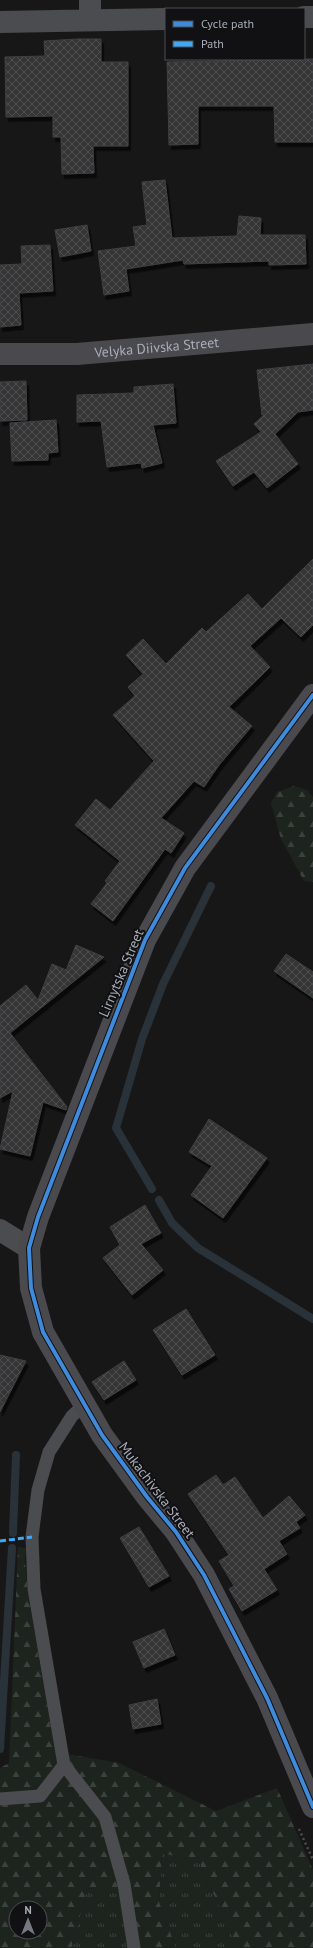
<svg xmlns="http://www.w3.org/2000/svg" width="313" height="1948" viewBox="0 0 313 1948" font-family="'PT Sans',sans-serif">
<style>
.grass{fill:url(#grass-tufts)}
.forest{fill:url(#forest-firs);fill-rule:evenodd}
.lines{fill:none;stroke-linecap:round;stroke-linejoin:round}
.stream{stroke:#2a3239;stroke-width:8}
.building{fill:url(#building-cross-hatch);stroke:#3f4043;filter:url(#shadow)}
.path{stroke:#4d4e52;stroke-width:2.5;stroke-dasharray:2 3;stroke-linecap:butt}
.lane{stroke:#4b4c50;stroke-width:13}
.street{stroke:#4b4c50;stroke-width:22}
.secondary{stroke:#4a4a4e;stroke-width:22}
.quiet{stroke:#3fa9f5;stroke-width:3;stroke-dasharray:6 3;stroke-linecap:butt}
.cycleway-casing{stroke:#111113;stroke-width:6}
.cycleway{stroke:#408adc;stroke-width:4}
.labels{text-anchor:middle;stroke-width:4;stroke-linejoin:round;paint-order:stroke}
.street-label{font-size:14px;fill:#a8adb8;stroke:#111113}
</style>
<defs>
<pattern id="grass-tufts" width="24" height="20" patternUnits="userSpaceOnUse"><rect width="24" height="20" fill="#1d241e"/><path d="M3 7l-1-3M5 7V3M7 7l1-3M15 17l-1-3M17 17v-4M19 17l1-3" fill="none" stroke="#3b413d"/></pattern>
<pattern id="forest-firs" width="22" height="20" patternUnits="userSpaceOnUse"><rect width="22" height="20" fill="#1d241e"/><path d="M5 1l3.5 6h-7zM16 11l3.5 6h-7z" fill="#3b413d"/></pattern>
<pattern id="building-cross-hatch" width="8" height="8" patternUnits="userSpaceOnUse"><rect width="8" height="8" fill="#353536"/><path d="M0 0l8 8M0 8l8-8" fill="none" stroke="#4f5051"/></pattern>
<filter id="shadow"><feDropShadow dx="2.5" dy="4.5" stdDeviation="0" flood-color="#0009"/></filter>
</defs>
<rect width="100%" height="100%" fill="#171717"/>
<!-- grass -->
<path class="grass" d="M162,1853L199,1862L238,1948H176L159,1902Z
M88,1888L124,1895L141,1948H73L72,1944Z"/>
<!-- forest -->
<path class="forest" d="M294,786L307,790L313,797V882L304,881L281,839L271,803L277,792Z
M18,1547L26,1548L25,1562L28,1594L55,1752L119,1763L216,1811L277,1788L313,1870V1948H238L199,1862L162,1853L159,1902L176,1948H141L124,1895L88,1888L72,1944L73,1948H0V1768L9,1763ZM16,1908H40V1932H16Z"/>
<g class="lines">
<!-- stream -->
<path class="stream" d="M152,1189L116,1128L142,1039L163,984L211,886
M159,1200L172,1223L198,1248L313,1319
M13,1533L16,1455
M0,1749L12,1548"/>
</g>
<!-- building -->
<path class="building" d="M77,39H101V62H128V146H93L94,173L62,174L61,137H53V116L6,117L5,57L45,56L44,41Z
M313,59V142H275L274,106H198V144L169,145L167,62Z
M165,180L172,238L237,236L239,216L261,218L260,235H305L306,264L269,265V261L184,264L183,260L126,269L129,291L104,295L98,251L136,246L133,227L147,225L142,182Z
M87,225L91,251L60,257L55,230Z
M50,245L53,291L19,293L21,325L0,327V265L22,264L21,246Z
M313,364V410L298,412L275,434L298,464L267,488L254,472L233,486L216,461L261,432L254,424L264,415H262L257,370Z
M26,381L27,420L0,421V382Z
M173,384L176,423L153,425L162,463L142,468L141,463L107,467L101,421L77,422V395L134,393V387Z
M56,420L58,452L48,453V460L12,461L10,423Z
M313,559V625L301,637L281,618L250,646L270,667L229,707L252,726L219,765L204,787L194,781L161,818L184,833L171,853L165,849L113,921L91,904L107,883L105,881L120,861L75,825L96,799L110,810L154,761L113,715L135,696L128,687L143,674L126,655L143,639L166,664L202,628L206,632L248,594L262,609Z
M76,945L104,957L10,1033L67,1107L66,1110L43,1102L30,1156L0,1149L13,1091L0,1098V1006L26,985L38,1000L52,964L66,970Z
M286,954L313,972V998L274,971Z
M209,1119L267,1158L223,1218L191,1195L212,1166L189,1152Z
M145,1205L161,1233L141,1244L163,1270L132,1295L103,1258L120,1245L110,1227Z
M186,1309L215,1355L182,1375L153,1330Z
M0,1355L26,1361L0,1412Z
M124,1361L136,1380L104,1400L92,1382Z
M216,1475L223,1485L235,1477L263,1518L289,1496L305,1515L296,1522L300,1528L279,1541L287,1554L264,1569L277,1590L242,1611L229,1589L234,1586L219,1561L229,1555L188,1494Z
M139,1527L169,1576L149,1587L120,1538Z
M164,1629L175,1655L144,1668L133,1642Z
M157,1699L161,1724L133,1729L129,1705Z"/>
<g class="lines">
<!-- path -->
<path class="path" d="M299,1829L313,1860"/>
<!-- lane -->
<path class="lane" d="M84,1405L72,1416L49,1452L38,1490L32,1537L34,1589L64,1765L105,1817L124,1884L134,1948
M0,1799L40,1796L64,1765"/>
<!-- street -->
<path class="street" d="M304,17H313
M90,20V0
M0,22L166,19
M0,1230L29,1248"/>
<!-- secondary -->
<g class="secondary">
<path id="s1" d="M0,354H77L313,334"/>
<path d="M313,695L185,868L145,940L38,1217L29,1248L31,1288L43,1332L102,1435L147,1497L176,1532L204,1575L267,1698L313,1807"/>
</g>
<!-- quiet -->
<path class="quiet" d="M0,1541L32,1537"/>
<!-- cycleway casing -->
<g class="cycleway-casing">
<path id="cycleway" d="M313,695L185,868L145,940L38,1217L29,1248L31,1288L43,1332L102,1435L147,1497L176,1532L204,1575L267,1698L313,1807"/>
</g>
<!-- cycleway -->
<use href="#cycleway" class="cycleway"/>
</g>
<g class="labels">
<!-- street labels -->
<g class="street-label">
<text dy="5" stroke="none"><textPath href="#s1" startOffset="157">Velyka Diivska Street</textPath></text>
<text transform="translate(121 973) rotate(-67)" y="5">Lirnytska Street</text>
<text transform="translate(157 1490) rotate(53)" y="5">Mukachivska Street</text>
</g>
</g>
<!-- legend -->
<rect x="165" y="8" width="140" height="52" fill="#111113" stroke="#4d4f55"/>
<rect x="173" y="21" width="20" height="6" fill="#408adc" stroke="#4d4f55"/>
<text x="201" y="28" font-size="12" fill="#a8adb8">Cycle path</text>
<rect x="173" y="41" width="20" height="6" fill="#3fa9f5" stroke="#4d4f55"/>
<text x="201" y="48" font-size="12" fill="#a8adb8">Path</text>
<!-- north arrow -->
<g transform="translate(28 1920)"><circle r="19" fill="#111113" stroke="#4d4f55"/>
<path d="M0-3L7 15L0 10L-7 15Z" fill="#757880"/>
<text y="-6" font-size="11" font-weight="bold" text-anchor="middle" fill="#a8adb8">N</text>
</g>
</svg>
